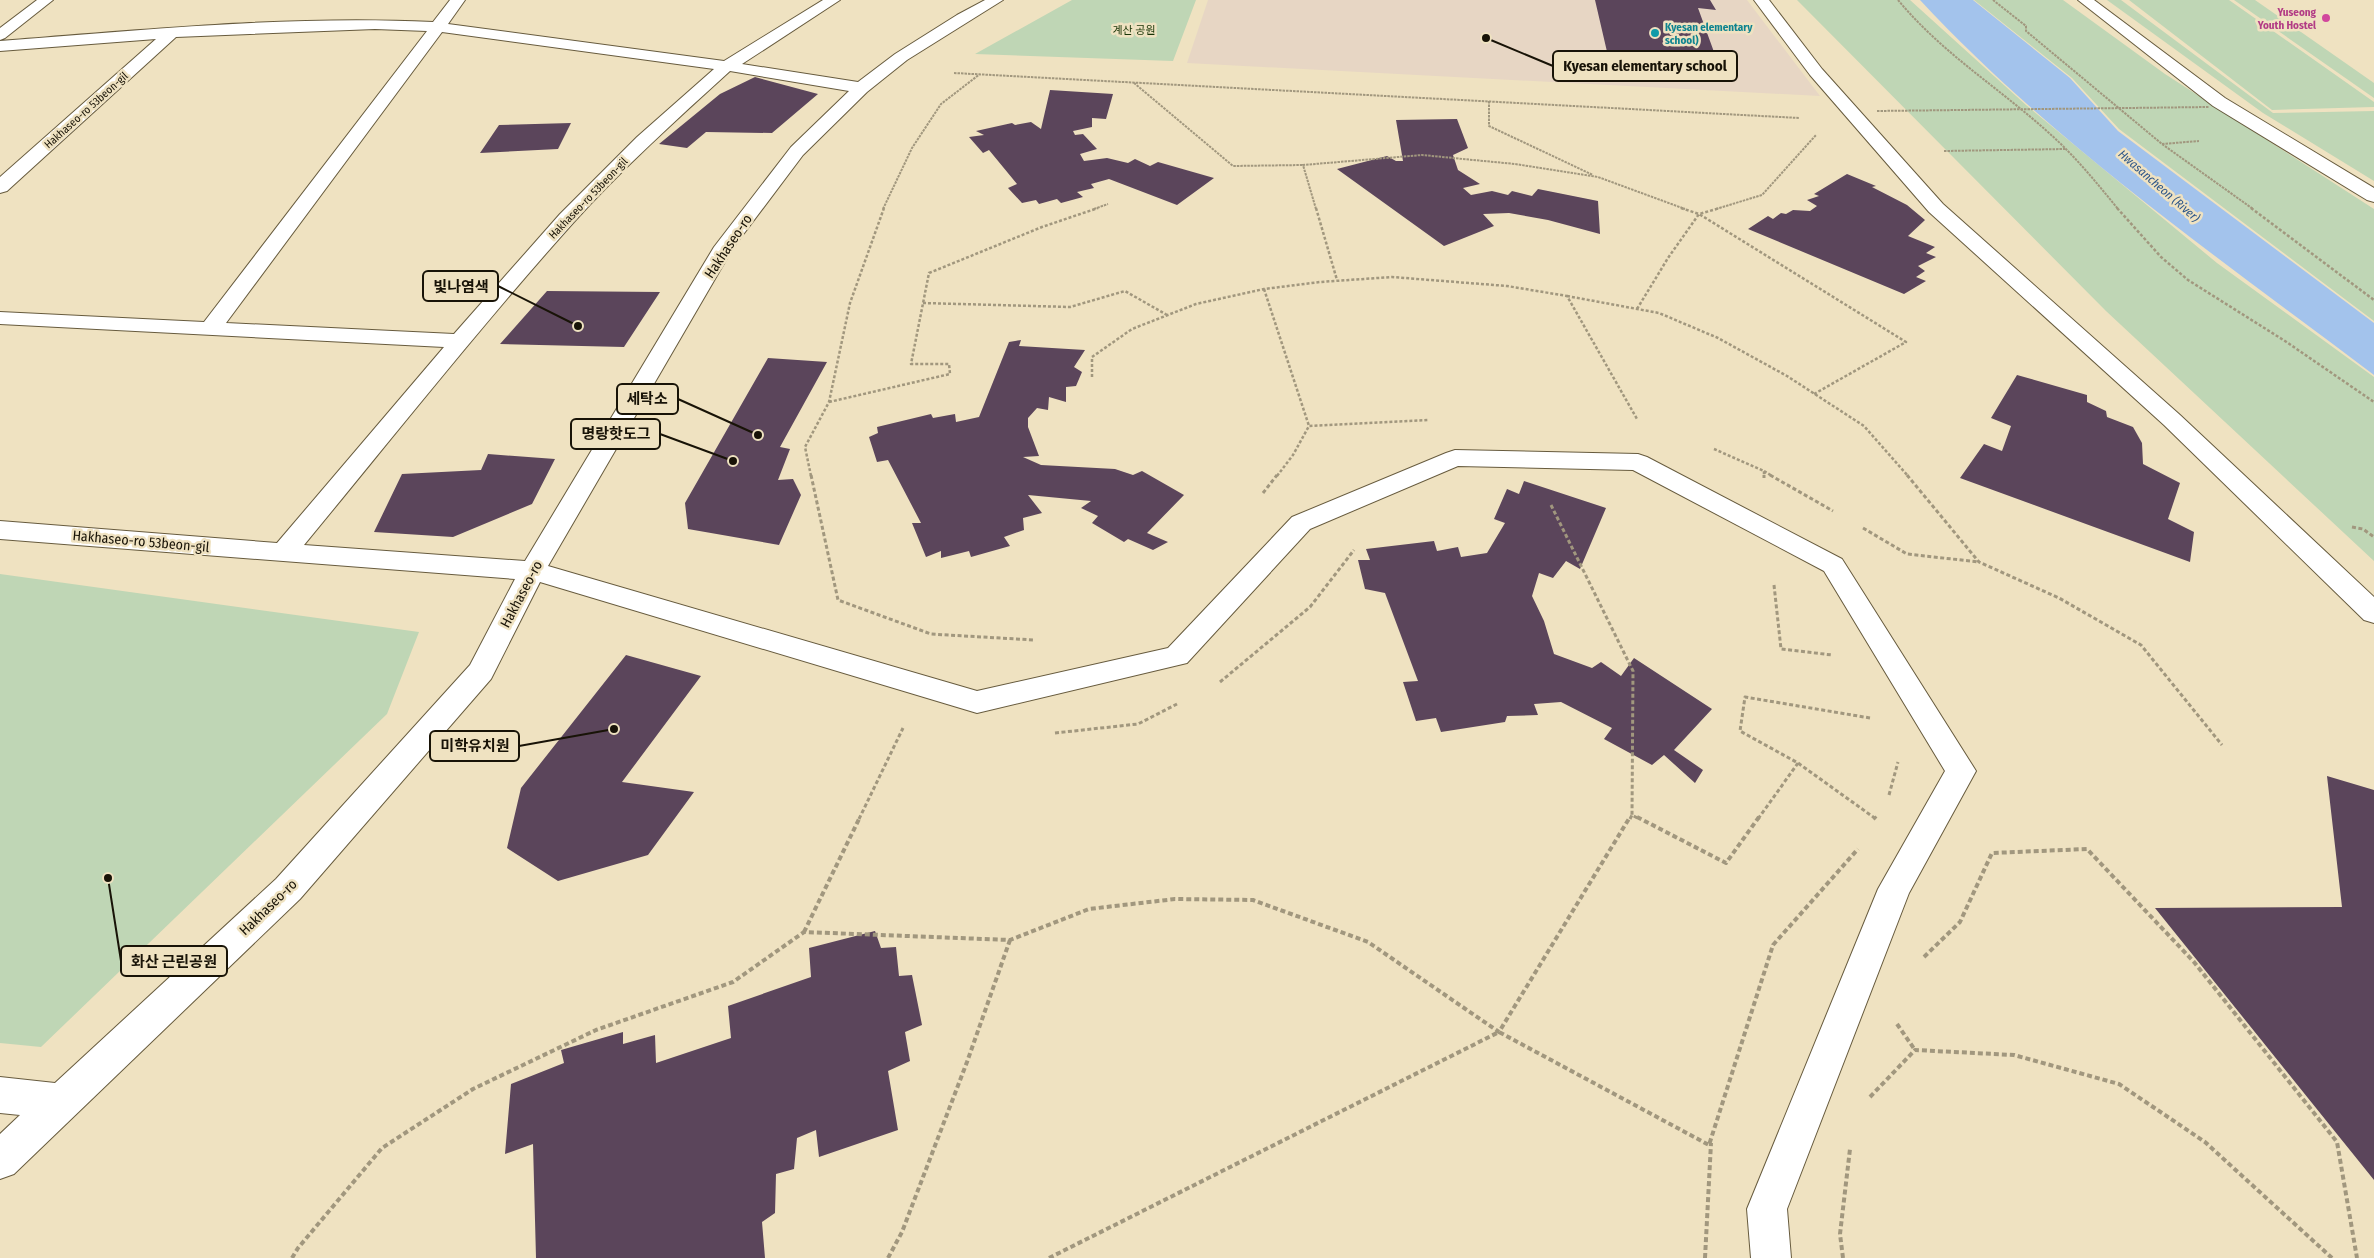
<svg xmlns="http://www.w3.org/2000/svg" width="2374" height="1258" viewBox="0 0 2374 1258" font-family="'Fira Sans Condensed','Noto Sans KR',sans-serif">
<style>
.education{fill:#e7d6c4}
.green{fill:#bfd6b5}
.water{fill:#a3c3ec}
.building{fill:#5b455b}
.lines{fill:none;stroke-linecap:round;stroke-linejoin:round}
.minor-casing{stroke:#675b3e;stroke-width:2}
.path-far3{stroke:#a1977e;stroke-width:2;stroke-dasharray:2.5 1;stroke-linecap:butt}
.path-far2{stroke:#a1977e;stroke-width:2.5;stroke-dasharray:3 2;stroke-linecap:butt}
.path-far1{stroke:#a1977e;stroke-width:3;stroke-dasharray:4 2.5;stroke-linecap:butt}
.path{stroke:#a1977e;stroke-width:4;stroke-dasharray:5 3;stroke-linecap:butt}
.minor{fill:#fff;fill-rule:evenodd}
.path-bridge{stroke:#a1977e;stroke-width:2;stroke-dasharray:2.5 1;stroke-linecap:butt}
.hotel-dot{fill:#d1479c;stroke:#efe2c1;stroke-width:2}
.culture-dot{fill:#0f9aa8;stroke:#efe2c1;stroke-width:2}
.labels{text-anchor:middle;stroke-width:5;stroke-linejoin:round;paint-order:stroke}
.far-hotel-label{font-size:11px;font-weight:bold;fill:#b23c85;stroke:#efe2c1;text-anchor:end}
.far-culture-label{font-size:11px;font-weight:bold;fill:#0d838f;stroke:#efe2c1;text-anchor:start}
.far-park-label{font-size:11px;fill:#193507;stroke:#efe2c1}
.far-street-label{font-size:11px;fill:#181307;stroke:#efe2c1}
.far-water-label{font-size:12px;font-style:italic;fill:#2a5488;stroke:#efe2c1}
.street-label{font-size:14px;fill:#181307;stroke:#efe2c1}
.leader{fill:none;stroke:#181307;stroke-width:2}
.callout-dot{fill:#181307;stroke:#efe2c1;stroke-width:2}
.callout{fill:#efe2c1;stroke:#181307;stroke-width:2}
.callout-label{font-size:15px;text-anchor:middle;font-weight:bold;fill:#181307}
</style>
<rect width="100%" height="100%" fill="#efe2c1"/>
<!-- education -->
<path class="education" d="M1208,0H1747L1820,96L1187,63Z"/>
<!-- green -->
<path class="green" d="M1072,0H1196L1173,61L975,54Z
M1797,0H1910L2026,105L2217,263L2374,377V561L2106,311Z
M1974,0H2063L2165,74L2374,209V321L2119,129L2072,78Z
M2107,0H2121L2273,113L2374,111V181L2263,113Z
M2129,0H2229L2374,102V107L2272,110Z
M2234,0H2255L2374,83V98Z
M0,574L419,632L387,714L41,1047L0,1043Z"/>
<!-- water -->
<path class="water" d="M1920,0H1973L2070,78L2118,131L2374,323V375C2218,257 2054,144 1920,0Z"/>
<!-- building -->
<path class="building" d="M1595,0H1710L1716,10L1698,8L1718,63L1608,56Z
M755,77L818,94L772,133L706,132L687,148L659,144L720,94Z
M1050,90L1113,94L1106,119L1092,118V127L1073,131L1075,135L1083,134L1097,149L1080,154L1084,161L1107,158L1128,163L1135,159L1150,166L1158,162L1214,178L1177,205L1109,179L1091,184L1094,188L1077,192L1083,197L1061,203L1057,199L1039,204L1036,200L1022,203L1008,188L1017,184L989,150L983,153L969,137L984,135L976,131L1012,123L1015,125L1031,122L1041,129Z
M1457,119L1468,148L1453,155L1458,170L1480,184L1463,188L1471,195L1492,191L1508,195L1512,191L1532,196L1538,189L1598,201L1600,234L1548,220L1509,213L1483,214L1494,226L1444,246L1337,169L1387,156L1396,161H1403L1396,120Z
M571,123L558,149L480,153L499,125Z
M1847,174L1876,186L1872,187L1907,205L1925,220L1908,236L1935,247L1926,253L1936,257L1918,266L1925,271L1916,277L1926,281L1904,294L1748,229L1768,216L1773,219L1781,213L1786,214L1793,210L1810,211L1817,206L1807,200L1819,196L1814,194Z
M547,291L660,292L624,347L500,344Z
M1021,340L1019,346L1085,350L1074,367L1082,372L1076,386L1066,387V402L1049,397L1048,410L1037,408L1028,418V427L1039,456L1023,457L1041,465L1115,469L1133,475L1142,471L1184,495L1147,533L1168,542L1153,550L1128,539L1124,542L1092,523L1098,516L1081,508L1091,501L1028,495L1042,513L1023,518L1024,530L1004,537L1010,546L971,557L969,551L941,558V551L926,557L912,523H921L888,460L877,462L869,437L878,433L877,427L931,414L933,418L955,414L956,422L979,417L1009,342Z
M768,358L827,362L780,447L790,449L778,480L793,479L801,495L779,545L688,529L685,503Z
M2017,375L2087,395V402L2106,411L2107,417L2133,427L2142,443L2143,464L2180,483L2168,519L2194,532L2190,562L1960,478L1984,444L2002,451L2011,426L1991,418Z
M488,454L555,459L532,504L453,537L374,532L402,474L481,470Z
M1524,481L1606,508L1580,569L1566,561L1553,578L1539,573L1532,596L1544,621L1554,654L1592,668L1601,662L1621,676L1634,658L1712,709L1674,750L1703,770L1695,783L1664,755L1652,765L1604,739L1612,728L1561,702L1534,704L1538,715L1507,716L1505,722L1441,732L1436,718L1416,721L1403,682L1418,681L1385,593L1365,589L1358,560H1370L1366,549L1434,541L1437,551L1458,547L1461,557L1487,553L1505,523L1494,519L1507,489L1519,494Z
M626,655L701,676L622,782L694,792L648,855L558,881L507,848L521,788Z
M2327,776L2374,790V1180L2155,908L2342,907Z
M875,931L881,948L896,947L899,976L912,975L922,1025L905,1032L910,1061L888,1071L898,1130L819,1157L816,1130L797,1138L794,1169L776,1174L775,1213L762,1222L765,1258H536L533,1144L505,1154L511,1084L564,1063L561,1050L623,1032V1044L655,1035L656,1063L731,1038L728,1006L811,977L809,948Z"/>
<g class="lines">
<!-- minor casing -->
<g class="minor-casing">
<path id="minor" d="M37,0H53L5,38L0,40V28Z
M450,0H465L448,24L724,61L823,0H840L742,64L858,82L895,54L957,15L985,0H1003L907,60L867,92L803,155L733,248L548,566L977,691L1168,648L1292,517L1446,453L1455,450L1638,454L1647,457L1842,559L1976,771L1909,893L1787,1209L1791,1258H1751L1747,1209L1878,889L1945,771L1824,571L1633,470L1458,466L1310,529L1187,663L977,713L540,582L491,679L300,899L14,1174L0,1179V1134L20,1115L0,1113V1077L55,1083L276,879L470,665L515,579L0,539V521L277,543L444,347L0,324V312L204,322L427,31L375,29L176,37L7,191L0,193V177L156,39L0,51V41C144,30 289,15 433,22ZM442,32L714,69L637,137L560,214L454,334L226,323ZM730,71L849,91L791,147L714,247L525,561L304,545C393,437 480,327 573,223C622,169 676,120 730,71Z
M1754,0H1769L1822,69L1943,204L2180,415L2374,597V623L2364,620L2164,425L1929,212L1810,75Z
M2078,0H2094L2225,98L2374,188V202L2367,200L2213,106Z"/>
</g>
<!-- path-far3 -->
<path class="path-far3" d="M1898,0C1943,54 1998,87 2049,133C2075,156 2096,182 2118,209
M1993,0L2026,26V31L2162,144L2253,209
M954,73L1799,118
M1134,83L1233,166L1303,165
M1489,101V126L1593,175
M2162,144L2199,141
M1944,151L2065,149
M883,209L912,148L941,104L980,74
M1094,209L1108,204
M1316,209L1303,165L1422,155L1515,164L1598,177L1685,209
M1716,209L1762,195L1816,135"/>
<!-- path-far2 -->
<path class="path-far2" d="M1316,208L1337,280
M1681,208L1699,214L1906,342L1814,394
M2117,208L2161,257L2188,280L2285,341L2374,402
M2251,208L2374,300
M1264,289L1309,426
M1567,296L1659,313L1718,338L1787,376L1864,426L1908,476
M923,303L1070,307L1125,291L1167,315
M1637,309L1668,258L1699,214L1720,208
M1092,377V357L1132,329L1196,304L1264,289L1320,282L1392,277L1507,286L1567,296L1637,419
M829,402L950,374L949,364H911L929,273L1042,227L1098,208
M1714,449L1764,471V476
M1764,471L1772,476
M811,476L805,447L829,402L850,303L884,208
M1277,476L1293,455L1309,426L1428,420"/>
<!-- path-far1 -->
<path class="path-far1" d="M811,475L838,600L931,634L1035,640
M1764,475V478
M1770,475L1833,511
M1907,475L1979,562L2059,598L2141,645L2222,745
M1263,493L1277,475
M1551,505L1633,671L1632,815
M2352,527L2363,529L2374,537
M1863,528L1907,554L1979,562
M1774,585L1781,649L1832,655
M1220,682L1310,607L1354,550
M1870,718L1745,697L1740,731L1798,763L1876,819
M1055,733L1138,724L1177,704
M1889,795L1898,762
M859,819L903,728
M1630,819L1632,815L1639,819
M1758,819L1798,763"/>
<!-- path -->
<path class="path" d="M1637,817L1726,863L1759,817
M1874,817L1876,819
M804,932L860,817
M1924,957L1960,922L1992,853L2087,849L2194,962L2337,1142L2357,1258
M1897,1024L1915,1050
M1870,1097L1915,1050L2014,1055L2119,1084L2205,1142L2332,1258
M292,1258L298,1248L382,1148L473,1089L596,1030L733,982L804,932L1010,940L1089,909L1175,899L1253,900L1368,942L1499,1032L1630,817
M888,1258L902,1232L967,1062L1010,940
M1049,1258L1499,1032L1709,1145L1773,945L1858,849
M1705,1258L1711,1143
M1843,1258L1840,1234L1850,1149"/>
<!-- minor -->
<use href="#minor" class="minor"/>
<!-- path-bridge -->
<path class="path-bridge" d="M1877,111L2209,107"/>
</g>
<!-- markers -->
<circle class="hotel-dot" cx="2326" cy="18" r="5"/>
<circle class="culture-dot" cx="1655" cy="33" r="5"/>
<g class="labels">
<!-- far-hotel labels -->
<g class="far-hotel-label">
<text x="2316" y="16">Yuseong<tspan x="2316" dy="13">Youth Hostel</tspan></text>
</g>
<!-- far-culture labels -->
<g class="far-culture-label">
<text x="1665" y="31">Kyesan elementary<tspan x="1665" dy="13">school)</tspan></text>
</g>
<!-- far-park labels -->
<g class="far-park-label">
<text x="1134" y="34">계산 공원</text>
</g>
<!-- far-street labels -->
<g class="far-street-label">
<text transform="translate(86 110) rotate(-42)" y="4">Hakhaseo-ro 53beon-gil</text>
<text transform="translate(588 198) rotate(-46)" y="4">Hakhaseo-ro 53beon-gil</text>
</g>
<!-- far-water labels -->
<g class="far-water-label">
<text transform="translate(2159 186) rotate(41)" y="4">Hwasancheon (River)</text>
</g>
<!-- street labels -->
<g class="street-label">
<text transform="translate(728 246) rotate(-56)" y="5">Hakhaseo-ro</text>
<text transform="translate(141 541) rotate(5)" y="5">Hakhaseo-ro 53beon-gil</text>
<text transform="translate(521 594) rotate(-62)" y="5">Hakhaseo-ro</text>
<text transform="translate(268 907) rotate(-44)" y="5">Hakhaseo-ro</text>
</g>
</g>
<!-- callouts -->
<path class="leader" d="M1486 38L1553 66M578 326L498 286M758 435L678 399M733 461L660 434M614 729L519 746M108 878L121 961"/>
<g class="callout-dot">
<circle cx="1486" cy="38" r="5"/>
<circle cx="578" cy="326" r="5"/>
<circle cx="758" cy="435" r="5"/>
<circle cx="733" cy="461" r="5"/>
<circle cx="614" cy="729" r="5"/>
<circle cx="108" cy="878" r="5"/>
</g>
<g class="callout">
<rect x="1553" y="51" width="184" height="30" rx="5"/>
<rect x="423" y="271" width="75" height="30" rx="5"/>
<rect x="617" y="384" width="61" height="30" rx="5"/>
<rect x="571" y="419" width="89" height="30" rx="5"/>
<rect x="430" y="731" width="89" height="30" rx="5"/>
<rect x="121" y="946" width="106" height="30" rx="5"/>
</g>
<g class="callout-label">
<text x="1645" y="71">Kyesan elementary school</text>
<text x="461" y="292">빛나염색</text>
<text x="647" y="404">세탁소</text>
<text x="616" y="439">명랑핫도그</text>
<text x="475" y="751">미학유치원</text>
<text x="174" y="967">화산 근린공원</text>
</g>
</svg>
